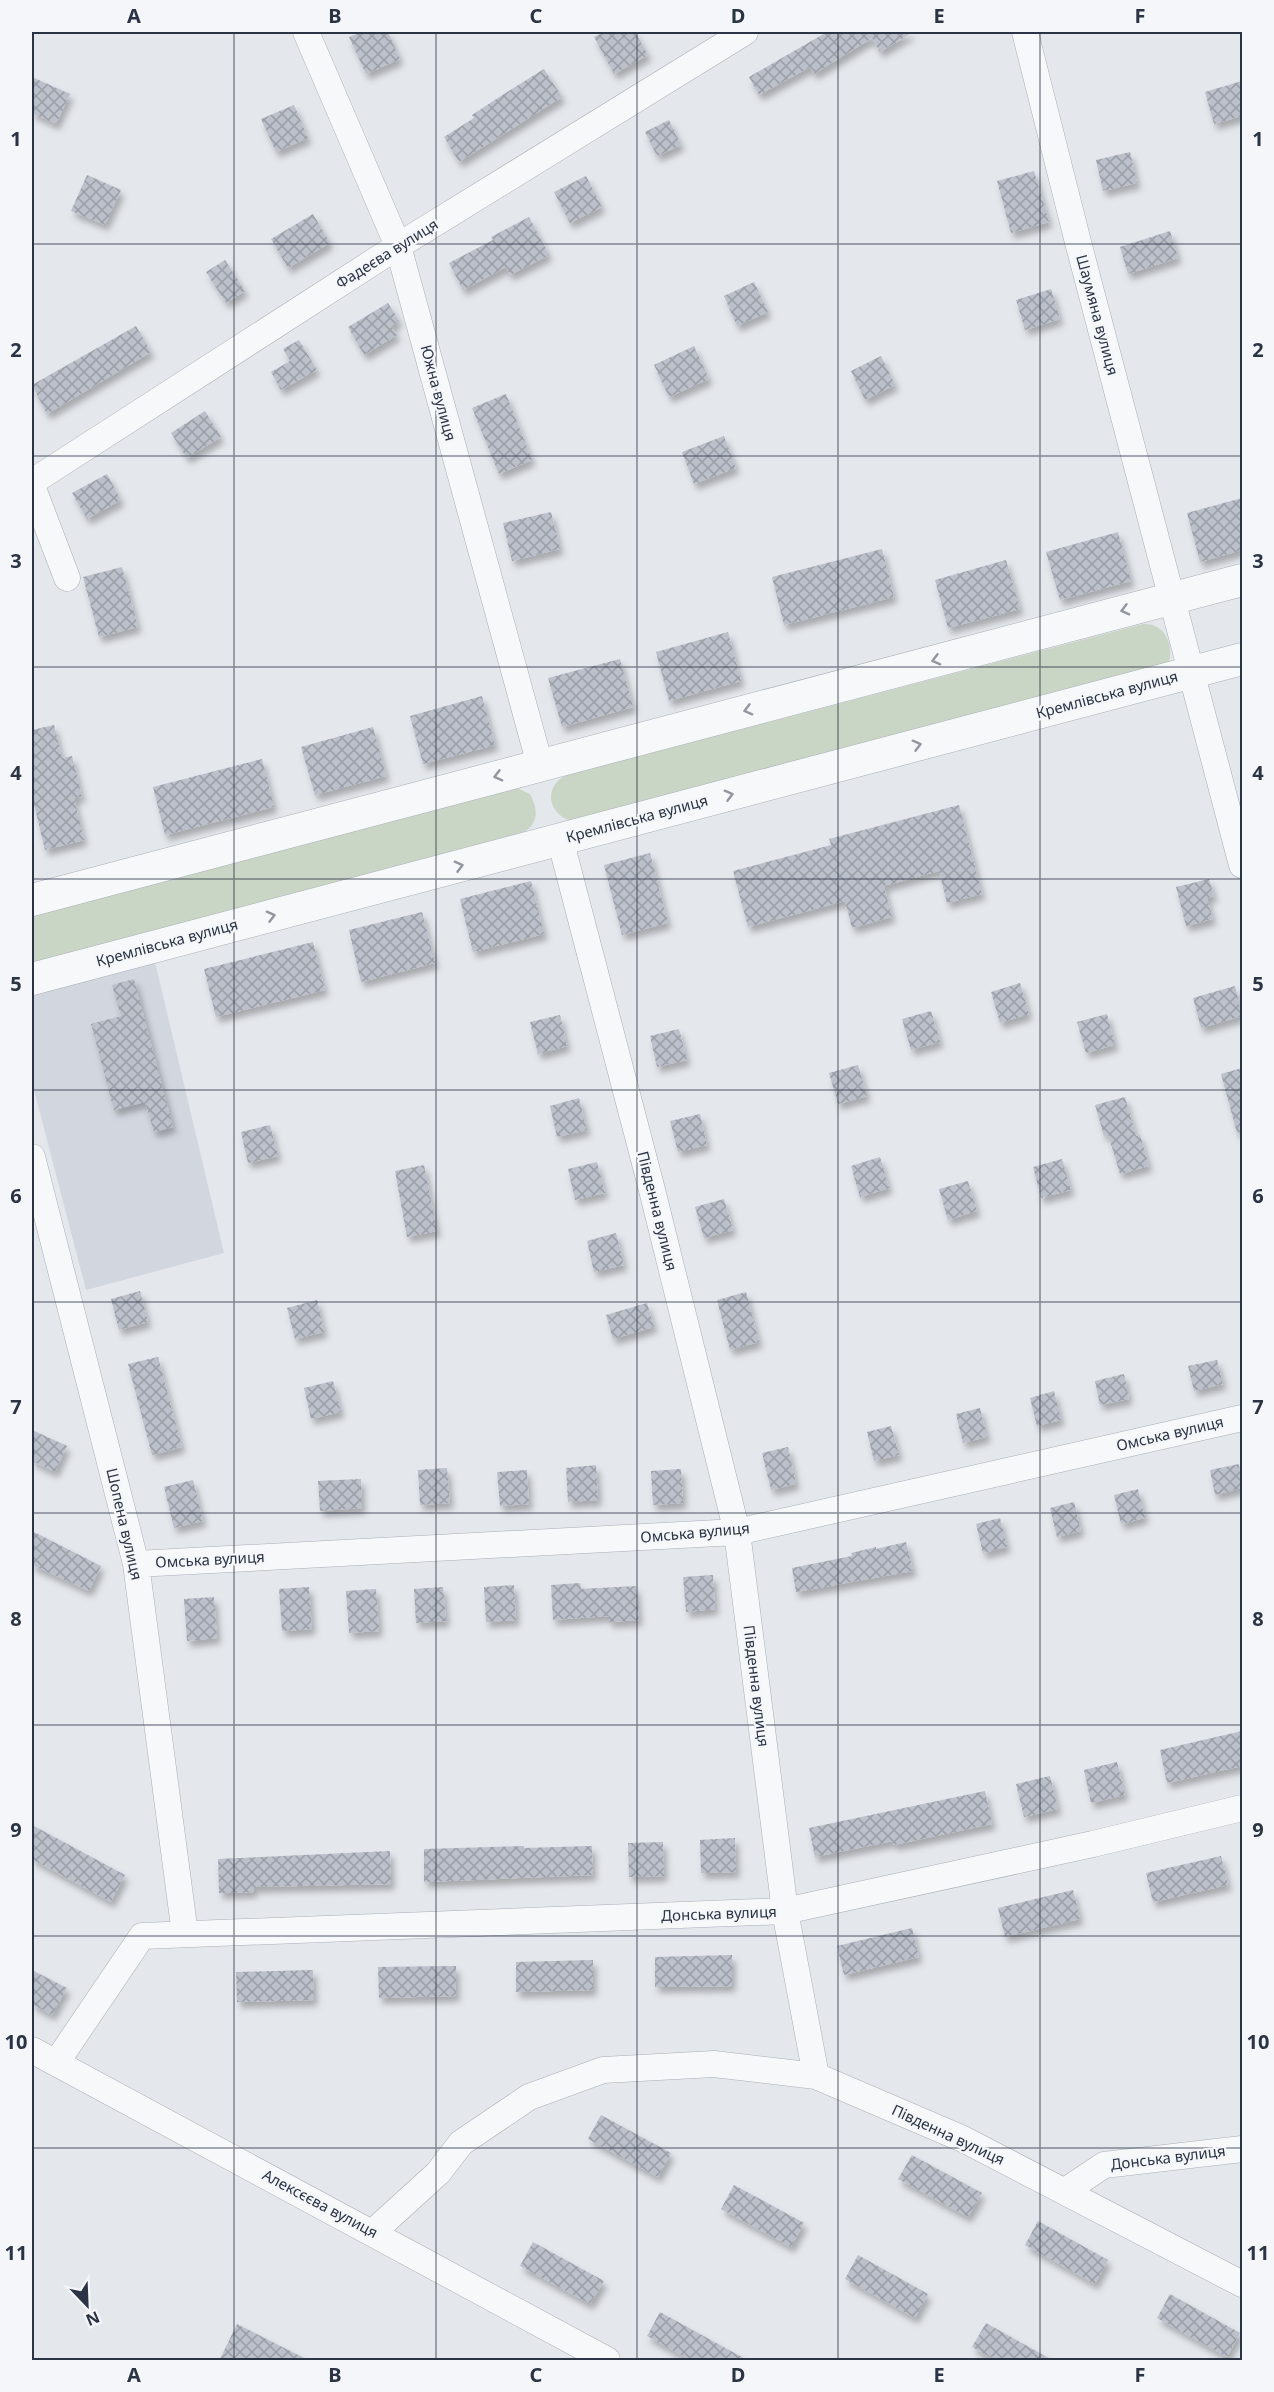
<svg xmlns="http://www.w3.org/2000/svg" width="1274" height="2392" viewBox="0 0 1274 2392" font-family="'Noto Sans',sans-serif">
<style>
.built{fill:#d2d6de}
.green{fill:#c9d6c5}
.building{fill:url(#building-cross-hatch);filter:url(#shadow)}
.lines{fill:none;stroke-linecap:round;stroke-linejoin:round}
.minor-casing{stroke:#a9aeb7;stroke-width:27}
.tertiary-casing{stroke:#a9aeb7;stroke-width:33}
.minor{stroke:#f7f8fa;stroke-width:26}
.tertiary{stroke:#f7f8fa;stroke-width:32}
.oneway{stroke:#9196a0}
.grid{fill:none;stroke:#2b3445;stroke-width:1.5;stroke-opacity:0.55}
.labels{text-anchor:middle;stroke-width:4.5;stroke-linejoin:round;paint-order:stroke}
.street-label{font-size:15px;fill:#2b3445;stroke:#f4f6f9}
.neatline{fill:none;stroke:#2b3445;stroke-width:2}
.grid-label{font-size:20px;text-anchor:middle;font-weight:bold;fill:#2b3445}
</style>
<defs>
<pattern id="building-cross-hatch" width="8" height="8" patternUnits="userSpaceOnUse" patternTransform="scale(1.5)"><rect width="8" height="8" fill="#bbc0ca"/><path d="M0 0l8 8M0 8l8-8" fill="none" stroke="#989da6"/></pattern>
<filter id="shadow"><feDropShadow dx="3.5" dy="6" stdDeviation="3" flood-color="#0004"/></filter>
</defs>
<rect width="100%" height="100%" fill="#e4e7ec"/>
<!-- built -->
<path class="built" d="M155,962L224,1253L86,1290L32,1082V995Z"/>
<!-- green -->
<path class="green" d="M1143,624C1164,623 1174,643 1169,663L574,821C548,817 542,786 567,775Z
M515,787L530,794C538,809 539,823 524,832L32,963V916Z"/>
<!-- building -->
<path class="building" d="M361,32H388L400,59L366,74L349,37Z
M604,32H635L648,55L614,74L594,37Z
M827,32H913L880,52L872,38L814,74L810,67L759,95L749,77Z
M544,69L562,97L459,162L444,137L474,118L472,115L504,94Z
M32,77L70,94L56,124L32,113Z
M1242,81V116L1214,124L1205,92Z
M294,105L308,138L276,152L261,119Z
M669,120L681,145L657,156L645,132Z
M1130,152L1137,183L1103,191L1096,160Z
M1034,171L1049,222L1011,233L997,181Z
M87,175L121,190L105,225L71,211Z
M586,176L602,207L570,223L554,192Z
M313,214L330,243L288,268L271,239Z
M529,217L549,255L510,275L506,267L463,290L449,263L493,240L491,237Z
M1170,231L1178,258L1128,274L1120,247Z
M225,260L245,291L226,303L206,272Z
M754,282L768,312L737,326L724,296Z
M1051,289L1060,319L1025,330L1016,300Z
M388,303L399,321L391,326L397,335L364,355L348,327Z
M136,326L151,352L47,414L32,385Z
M299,340L317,370L281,390L271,372L290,361L283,349Z
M694,346L709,379L669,397L654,365Z
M881,356L895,385L865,400L851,371Z
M506,394L532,460L499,474L472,408Z
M205,411L221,437L187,458L171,433Z
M724,436L736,468L694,484L682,452Z
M107,474L121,500L87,519L72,493Z
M1242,498V550L1200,562L1187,513Z
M551,512L560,549L512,561L503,523Z
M1118,532L1131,581L1060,600L1046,552Z
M882,549L894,597L784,625L772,577Z
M1006,560L1020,609L948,628L935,580Z
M122,567L138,627L99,637L83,577Z
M728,632L741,681L669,701L656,652Z
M620,659L633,707L562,727L548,678Z
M482,696L495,745L423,764L410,716Z
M54,725L62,758L72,756L82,797L74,798L84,840L45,850L32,796V730Z
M373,727L386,776L315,795L301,747Z
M262,759L274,807L165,835L153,787Z
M959,805L982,894L947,903L939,871L884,886L892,917L852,928L845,901L748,927L733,871L831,845L829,839Z
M650,853L668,923L622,935L604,865Z
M1209,879L1214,896L1207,898L1213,919L1186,926L1176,887Z
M531,881L544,934L473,952L460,899Z
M422,912L435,963L361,982L349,930Z
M313,942L325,990L216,1017L204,969Z
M134,979L173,1127L154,1132L145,1102L114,1110L91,1024L121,1016L112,985Z
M1020,983L1029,1014L1000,1023L991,992Z
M1235,986L1242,1016L1201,1028L1193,998Z
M931,1011L940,1042L911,1050L902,1019Z
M1107,1014L1115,1045L1086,1053L1077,1022Z
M560,1015L567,1046L538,1054L530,1022Z
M679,1029L687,1060L657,1067L650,1036Z
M858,1065L867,1096L838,1104L829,1073Z
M1242,1068V1132L1237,1133L1221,1074Z
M1125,1097L1136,1136L1140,1135L1149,1166L1120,1174L1108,1134L1104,1136L1095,1105Z
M579,1098L587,1130L557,1137L550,1106Z
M700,1114L707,1145L678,1152L670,1121Z
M270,1125L278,1156L248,1163L241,1132Z
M880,1157L889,1188L860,1197L851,1166Z
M1062,1159L1071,1190L1041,1198L1033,1167Z
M597,1162L605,1193L575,1200L568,1169Z
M424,1165L437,1231L407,1237L395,1171Z
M968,1181L977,1211L948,1220L939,1189Z
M724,1199L733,1230L704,1238L695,1207Z
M616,1233L624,1265L594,1272L587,1241Z
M140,1291L148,1322L119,1330L111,1299Z
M746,1292L759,1342L730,1350L717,1300Z
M317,1300L324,1332L295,1339L287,1308Z
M647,1303L654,1327L613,1339L606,1315Z
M158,1357L182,1447L152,1455L128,1364Z
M1217,1360L1223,1384L1194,1391L1188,1366Z
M1124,1374L1129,1399L1100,1405L1095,1381Z
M333,1381L341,1412L311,1419L304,1388Z
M1054,1391L1061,1420L1037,1426L1030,1398Z
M980,1408L987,1437L963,1443L956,1414Z
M891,1426L899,1455L874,1461L867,1432Z
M32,1430L67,1446L55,1472L32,1461Z
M788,1447L796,1484L771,1490L762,1453Z
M1239,1464L1242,1488L1215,1495L1210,1470Z
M596,1465L598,1500L568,1502L566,1468Z
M447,1468L450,1503L420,1505L418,1470Z
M681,1469L683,1503L653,1505L651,1471Z
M527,1470L529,1504L500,1506L497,1472Z
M361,1479L362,1508L320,1511L318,1481Z
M193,1480L203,1521L174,1528L164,1487Z
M1138,1489L1145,1518L1121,1524L1114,1495Z
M1074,1502L1081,1531L1057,1537L1050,1508Z
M1000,1518L1007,1547L983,1553L976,1524Z
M32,1531L101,1566L89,1591L32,1565Z
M906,1542L913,1571L796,1592L792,1568L852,1556L851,1553L876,1547V1549Z
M713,1575L715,1609L686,1612L683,1577Z
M580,1583L581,1589L636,1586L639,1620L609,1622V1616L553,1620L551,1585Z
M514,1585L516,1620L486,1622L484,1587Z
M309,1587L312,1629L282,1631L279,1589Z
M443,1587L446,1621L416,1623L414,1589Z
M376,1589L379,1631L349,1633L346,1591Z
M214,1597L217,1638L187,1641L184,1599Z
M1242,1731V1766L1167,1783L1160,1750Z
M1117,1762L1125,1795L1091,1803L1084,1770Z
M1050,1776L1058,1809L1024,1817L1016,1784Z
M985,1791L992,1824L894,1845L893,1841L815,1857L809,1828Z
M32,1825L125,1875L111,1902L32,1859Z
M735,1838L736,1872L701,1873L700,1840Z
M663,1842L664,1876L629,1877L628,1843Z
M524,1846V1848L592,1846L593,1875L424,1882V1849Z
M390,1851L391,1884L253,1887L254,1892L219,1893L218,1859Z
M1221,1856L1228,1885L1153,1902L1146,1873Z
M1073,1890L1080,1919L1005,1937L998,1908Z
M912,1928L919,1957L844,1975L837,1946Z
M732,1955V1986L655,1987V1957Z
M593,1960V1990L516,1992V1962Z
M456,1966V1996L379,1998L378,1967Z
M32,1970L67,1988L52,2015L32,2004Z
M313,1970L314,2000L237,2002L236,1972Z
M601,2115L671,2153L658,2177L588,2139Z
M912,2155L982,2193L968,2217L898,2179Z
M734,2185L804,2223L791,2247L721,2209Z
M1038,2221L1108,2260L1095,2284L1025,2245Z
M533,2242L604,2281L590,2304L520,2266Z
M858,2255L928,2294L915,2318L845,2279Z
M1170,2294L1240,2333L1227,2357L1157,2318Z
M660,2312L749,2361H692L647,2336Z
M986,2323L1054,2361H997L972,2347Z
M237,2324L310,2361H219Z"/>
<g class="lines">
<!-- minor casing -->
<g class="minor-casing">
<path id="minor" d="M306,32L398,246L540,765
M1025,32L1079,246L1242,865
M32,482L398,246L745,32
M32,486L67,578
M560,839L651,1186L737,1532L785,1911L816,2076
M32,1157L136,1564L185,1934
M136,1564L737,1532L1242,1418
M32,2050L607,2360
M56,2063L142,1936L785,1911L1093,1844L1242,1808
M1065,2191L1104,2165L1242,2149
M372,2233L438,2173L461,2143L529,2097L603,2070L714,2064L816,2076L963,2139L1242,2284"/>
</g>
<!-- tertiary casing -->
<g class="tertiary-casing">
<path id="tertiary" d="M32,900L1242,580
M32,979L1242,659"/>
</g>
<!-- minor -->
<use href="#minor" class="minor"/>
<!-- tertiary -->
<use href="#tertiary" class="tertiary"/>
</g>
<!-- one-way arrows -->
<defs><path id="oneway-chevron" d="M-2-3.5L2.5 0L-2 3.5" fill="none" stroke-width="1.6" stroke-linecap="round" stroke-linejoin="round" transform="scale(1.5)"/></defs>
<g class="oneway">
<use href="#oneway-chevron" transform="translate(1125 610) rotate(165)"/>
<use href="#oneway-chevron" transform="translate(936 660) rotate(165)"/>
<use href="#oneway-chevron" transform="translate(748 710) rotate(165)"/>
<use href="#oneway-chevron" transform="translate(917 745) rotate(-15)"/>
<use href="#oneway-chevron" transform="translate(498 776) rotate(165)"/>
<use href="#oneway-chevron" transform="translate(729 795) rotate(-15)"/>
<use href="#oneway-chevron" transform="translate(459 866) rotate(-15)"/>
<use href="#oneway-chevron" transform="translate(271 916) rotate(-15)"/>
</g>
<!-- grid -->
<path class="grid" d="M234,32V2360M436,32V2360M637,32V2360M838,32V2360M1040,32V2360M32,244H1242M32,456H1242M32,667H1242M32,879H1242M32,1090H1242M32,1302H1242M32,1513H1242M32,1725H1242M32,1936H1242M32,2148H1242"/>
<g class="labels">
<!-- street labels -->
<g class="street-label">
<text transform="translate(387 254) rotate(-32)" y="5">Фадеєва вулиця</text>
<text transform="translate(1097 315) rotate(75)" y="5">Шаумяна вулиця</text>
<text transform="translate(438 393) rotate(75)" y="5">Южна вулиця</text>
<text transform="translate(1107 695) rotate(-15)" y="5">Кремлівська вулиця</text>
<text transform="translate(637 819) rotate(-15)" y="5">Кремлівська вулиця</text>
<text transform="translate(167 943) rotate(-15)" y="5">Кремлівська вулиця</text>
<text transform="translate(657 1211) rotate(76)" y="5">Південна вулиця</text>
<text transform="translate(1170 1434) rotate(-13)" y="5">Омська вулиця</text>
<text transform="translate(124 1524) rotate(77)" y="5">Шопена вулиця</text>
<text transform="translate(695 1533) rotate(-5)" y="5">Омська вулиця</text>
<text transform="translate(210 1560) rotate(-3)" y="5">Омська вулиця</text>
<text transform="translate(756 1686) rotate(83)" y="5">Південна вулиця</text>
<text transform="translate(719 1914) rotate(-2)" y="5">Донська вулиця</text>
<text transform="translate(948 2135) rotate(25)" y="5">Південна вулиця</text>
<text transform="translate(1168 2158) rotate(-7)" y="5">Донська вулиця</text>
<text transform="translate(320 2204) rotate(28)" y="5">Алексєєва вулиця</text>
</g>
</g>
<!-- border -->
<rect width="1274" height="2392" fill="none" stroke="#f4f6f9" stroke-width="66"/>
<!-- north arrow -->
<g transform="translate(87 2305) rotate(157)" stroke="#f4f6f9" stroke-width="4.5" paint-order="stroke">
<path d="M0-4.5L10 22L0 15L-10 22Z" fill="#2b3445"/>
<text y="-9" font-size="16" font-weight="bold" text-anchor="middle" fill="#2b3445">N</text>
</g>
<rect x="33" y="33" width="1208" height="2326" class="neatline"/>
<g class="grid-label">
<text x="134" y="23">A</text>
<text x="335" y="23">B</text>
<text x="536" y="23">C</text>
<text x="738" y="23">D</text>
<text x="939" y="23">E</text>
<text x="1140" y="23">F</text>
<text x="16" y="146">1</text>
<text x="1258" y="146">1</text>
<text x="16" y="357">2</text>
<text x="1258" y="357">2</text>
<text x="16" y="568">3</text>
<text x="1258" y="568">3</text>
<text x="16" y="780">4</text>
<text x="1258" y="780">4</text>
<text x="16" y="991">5</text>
<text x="1258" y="991">5</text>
<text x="16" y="1203">6</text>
<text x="1258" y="1203">6</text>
<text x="16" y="1414">7</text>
<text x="1258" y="1414">7</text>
<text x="16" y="1626">8</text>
<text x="1258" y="1626">8</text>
<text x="16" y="1837">9</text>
<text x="1258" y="1837">9</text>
<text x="16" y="2049">10</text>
<text x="1258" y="2049">10</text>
<text x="16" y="2260">11</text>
<text x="1258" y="2260">11</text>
<text x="134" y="2382">A</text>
<text x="335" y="2382">B</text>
<text x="536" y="2382">C</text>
<text x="738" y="2382">D</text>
<text x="939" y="2382">E</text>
<text x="1140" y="2382">F</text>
</g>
</svg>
